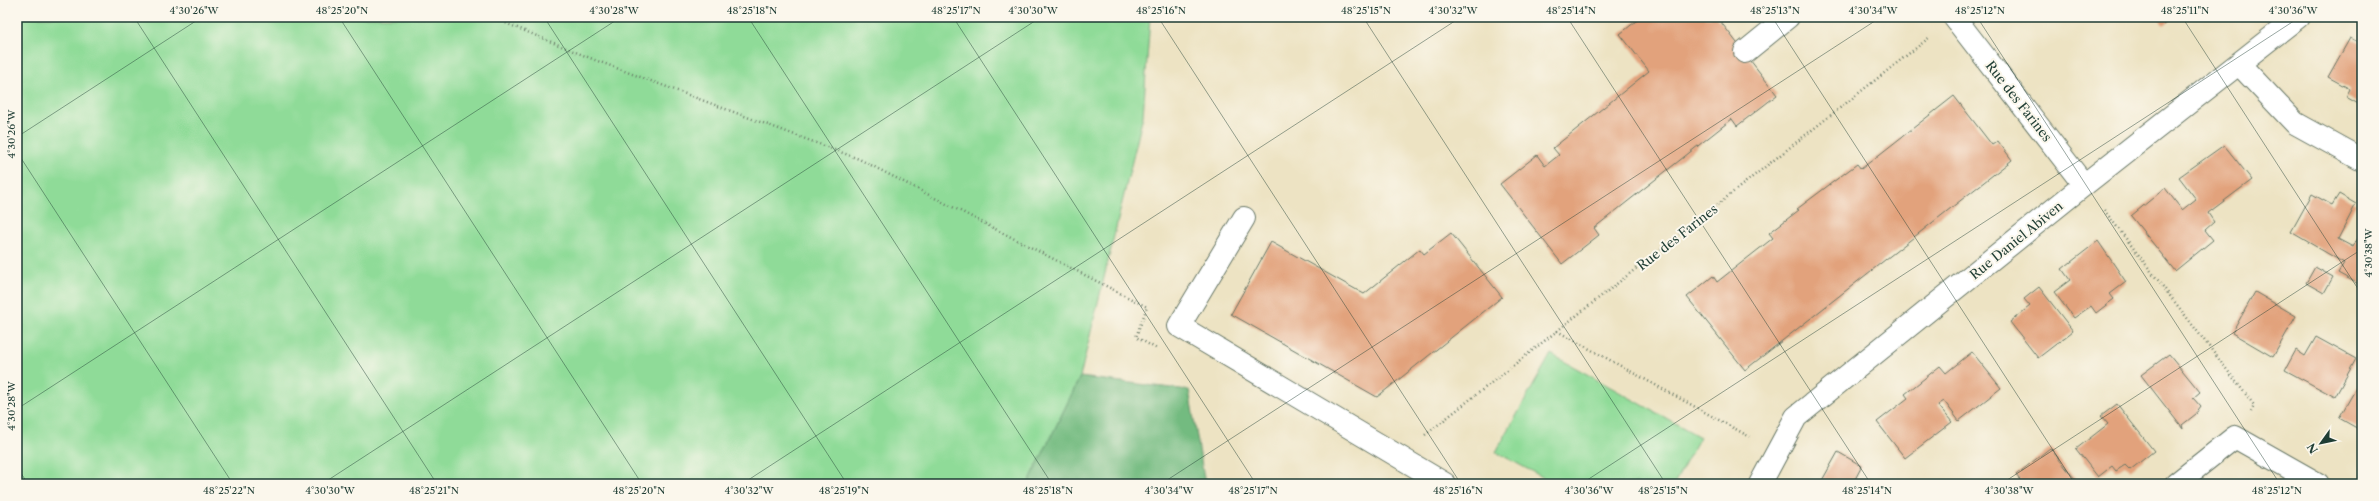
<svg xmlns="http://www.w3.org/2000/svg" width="2379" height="501" viewBox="0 0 2379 501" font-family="'Libre Caslon Text',serif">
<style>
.green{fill:#8fdb98;stroke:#578c66}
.forest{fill:#73bb80;stroke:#497c5a}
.building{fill:#e2a27c}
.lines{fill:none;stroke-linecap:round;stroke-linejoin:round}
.minor-casing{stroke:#677766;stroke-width:24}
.path{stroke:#677766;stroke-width:2.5;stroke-dasharray:1 3;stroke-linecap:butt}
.minor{stroke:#fff;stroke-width:22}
.ticks{fill:none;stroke:#1f3d34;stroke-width:1;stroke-opacity:0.45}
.labels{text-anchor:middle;stroke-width:4;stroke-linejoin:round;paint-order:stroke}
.street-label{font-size:13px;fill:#1f3d34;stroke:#fbf7ec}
.neatline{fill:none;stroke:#1f3d34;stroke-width:1.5}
.ticks-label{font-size:10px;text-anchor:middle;fill:#1f3d34}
</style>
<rect width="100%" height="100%" fill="#fbf7ec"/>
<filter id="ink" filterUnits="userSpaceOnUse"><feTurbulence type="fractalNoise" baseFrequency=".025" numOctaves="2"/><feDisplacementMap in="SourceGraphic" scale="8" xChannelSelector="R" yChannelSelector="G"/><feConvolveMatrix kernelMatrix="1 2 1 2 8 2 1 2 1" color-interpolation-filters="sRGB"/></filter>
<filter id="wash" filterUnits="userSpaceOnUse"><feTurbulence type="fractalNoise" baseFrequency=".012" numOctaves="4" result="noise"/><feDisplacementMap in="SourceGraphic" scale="16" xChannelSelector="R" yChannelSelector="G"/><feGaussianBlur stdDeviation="0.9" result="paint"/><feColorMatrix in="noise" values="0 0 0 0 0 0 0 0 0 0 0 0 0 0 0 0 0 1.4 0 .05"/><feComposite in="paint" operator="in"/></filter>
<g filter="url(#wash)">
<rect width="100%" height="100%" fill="#ede3c3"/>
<!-- green -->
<path class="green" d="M17,17H1150L1143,116L1080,377L1028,484H17Z
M1551,354L1700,437L1674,484H1555L1496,452Z"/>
<!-- forest -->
<path class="forest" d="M1080,377L1189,390L1205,484H1028Z"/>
<g id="blocks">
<!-- building -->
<path class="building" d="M1641,17H1717L1777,95L1737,126L1732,119L1594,228L1599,235L1562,264L1500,184L1537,155L1545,166L1559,155L1553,148L1649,71L1620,34Z
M2158,17H2175L2164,25Z
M2350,38L2362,44V106L2346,97L2350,89L2328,77Z
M1954,96L1992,145L1998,141L2012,160L1745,370L1687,297L1713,276L1717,282L1773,238L1769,233L1799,210L1797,209L1857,164L1861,169Z
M2224,145L2252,180L2208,213L2214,222L2205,230L2213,240L2175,271L2131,216L2165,188L2182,210L2196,199L2179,177Z
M2312,194L2332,205L2339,194L2356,204L2338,239L2353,247L2362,231V286L2338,273L2344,263L2291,232Z
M1451,233L1502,297L1377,397L1231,314L1271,242L1364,294L1420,249L1424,254Z
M2098,241L2126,282L2110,294L2114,299L2096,313L2091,306L2074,318L2054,292L2070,280L2062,269Z
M2315,267L2333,277L2324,293L2306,283Z
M2039,287L2073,331L2038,358L2010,322L2030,306L2024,299Z
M2255,292L2296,316L2273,357L2232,333Z
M2316,337L2356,359L2335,397L2285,370L2296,350L2305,356Z
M1972,352L2001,388L1959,421L1944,401L1938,405L1952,422L1905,458L1877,422L1908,398L1905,394L1940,366L1946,373Z
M2169,354L2200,392L2193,398L2201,407L2196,414L2182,425L2183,429L2141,375Z
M2362,378V431L2339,418Z
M2117,404L2154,451L2130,470L2125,465L2116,471L2112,466L2098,477L2076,449L2108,424L2101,416Z
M2050,448L2079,484H2023L2016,475Z
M1838,452L1862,466L1854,481L1860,484H1820Z"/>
</g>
</g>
<g filter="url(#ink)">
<use href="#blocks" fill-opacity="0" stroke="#677766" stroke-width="1"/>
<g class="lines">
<!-- minor casing -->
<g class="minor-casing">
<path id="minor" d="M1954,17L2084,185
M1745,52L1788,17
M2239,64L2295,123L2362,160
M1244,218L1179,326L1445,484
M1760,484L1796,417L2084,185L2298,17
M2176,484L2235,437L2318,484"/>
</g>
<!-- path -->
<path class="path" d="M491,17L595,60L859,159L1147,307L1136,337L1157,349
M2104,210L2254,405L2251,411
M1557,331L1750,437
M1425,435L1930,37"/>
<!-- minor -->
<use href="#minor" class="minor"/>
</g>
</g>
<!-- ticks -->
<path class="ticks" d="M134,17L437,484M339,17L642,484M544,17L847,484M748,17L1052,484M953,17L1256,484M1158,17L1461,484M1363,17L1666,484M1567,17L1871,484M1772,17L2075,484M1977,17L2280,484M2182,17L2362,295M17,137L202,17M17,152L233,484M17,409L621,17M17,467L28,484M322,484L1041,17M742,484L1461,17M1161,484L1881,17M1581,484L2300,17M2001,484L2362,249"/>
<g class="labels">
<!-- street labels -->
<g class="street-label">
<text transform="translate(2019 101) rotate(52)" y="5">Rue des Farines</text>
<text transform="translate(1677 237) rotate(-38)" y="5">Rue des Farines</text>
<text transform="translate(2016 240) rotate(-39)" y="5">Rue Daniel Abiven</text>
</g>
</g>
<!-- margin -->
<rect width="2379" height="501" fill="none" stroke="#fbf7ec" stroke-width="44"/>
<!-- north arrow -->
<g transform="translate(2321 443) rotate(237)" stroke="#fbf7ec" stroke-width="3" paint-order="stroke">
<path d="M0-3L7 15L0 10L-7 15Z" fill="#1f3d34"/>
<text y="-6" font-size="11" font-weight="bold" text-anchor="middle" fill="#1f3d34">N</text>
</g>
<rect x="22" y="22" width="2335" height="457" class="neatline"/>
<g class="ticks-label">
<text x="194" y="14">4°30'26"W</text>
<text x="342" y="14">48°25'20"N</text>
<text x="614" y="14">4°30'28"W</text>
<text x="752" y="14">48°25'18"N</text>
<text x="956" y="14">48°25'17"N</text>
<text x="1033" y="14">4°30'30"W</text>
<text x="1161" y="14">48°25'16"N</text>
<text x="1366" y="14">48°25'15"N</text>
<text x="1453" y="14">4°30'32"W</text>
<text x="1571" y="14">48°25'14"N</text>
<text x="1775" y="14">48°25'13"N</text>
<text x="1873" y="14">4°30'34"W</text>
<text x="1980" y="14">48°25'12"N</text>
<text x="2185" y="14">48°25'11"N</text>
<text x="2293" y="14">4°30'36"W</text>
<text transform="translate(11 134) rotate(-90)" y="4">4°30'26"W</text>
<text transform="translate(2368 253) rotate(-90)" y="4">4°30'38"W</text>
<text transform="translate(11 406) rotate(-90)" y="4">4°30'28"W</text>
<text x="229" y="494">48°25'22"N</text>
<text x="330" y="494">4°30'30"W</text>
<text x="434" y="494">48°25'21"N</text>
<text x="639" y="494">48°25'20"N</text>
<text x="749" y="494">4°30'32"W</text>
<text x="844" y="494">48°25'19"N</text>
<text x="1048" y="494">48°25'18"N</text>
<text x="1169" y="494">4°30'34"W</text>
<text x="1253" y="494">48°25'17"N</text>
<text x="1458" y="494">48°25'16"N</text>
<text x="1589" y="494">4°30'36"W</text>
<text x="1663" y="494">48°25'15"N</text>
<text x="1867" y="494">48°25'14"N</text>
<text x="2009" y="494">4°30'38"W</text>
<text x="2277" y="494">48°25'12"N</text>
</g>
</svg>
